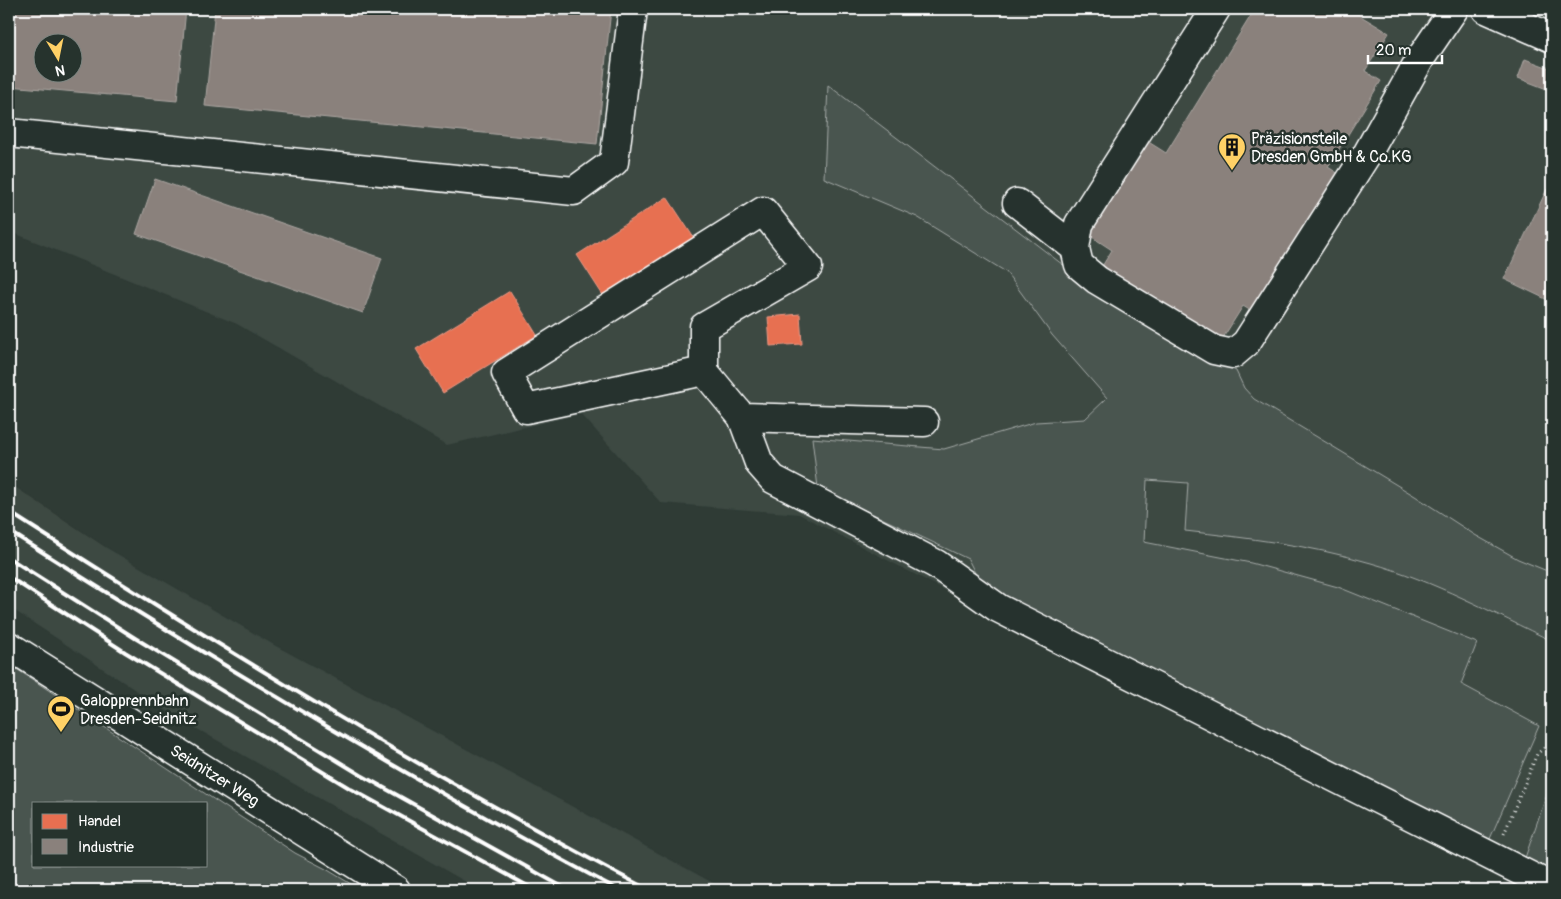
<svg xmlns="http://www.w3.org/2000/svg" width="1561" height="899" viewBox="0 0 1561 899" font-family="Pangolin,sans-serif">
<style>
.built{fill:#3c4842;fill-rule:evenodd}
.green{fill:#4a544f;stroke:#a4aaa7;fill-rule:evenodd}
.shops{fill:#e76f51;stroke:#ee9a85}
.industry{fill:#8a817c;stroke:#ada7a3;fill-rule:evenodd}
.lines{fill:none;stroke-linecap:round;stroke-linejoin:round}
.minor-casing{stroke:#fff;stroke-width:31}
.path{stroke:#fff;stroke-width:3;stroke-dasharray:1 4;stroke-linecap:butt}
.minor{stroke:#26332d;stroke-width:28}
.rail{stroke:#fff;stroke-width:4}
.labels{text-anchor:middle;stroke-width:5;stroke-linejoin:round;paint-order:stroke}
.poi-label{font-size:16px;fill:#fff;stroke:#26332d;text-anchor:start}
.street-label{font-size:16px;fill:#fff;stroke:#26332d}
</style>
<rect width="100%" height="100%" fill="#2f3b35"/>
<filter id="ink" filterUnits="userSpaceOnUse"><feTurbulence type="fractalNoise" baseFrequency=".02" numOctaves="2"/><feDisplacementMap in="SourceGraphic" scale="10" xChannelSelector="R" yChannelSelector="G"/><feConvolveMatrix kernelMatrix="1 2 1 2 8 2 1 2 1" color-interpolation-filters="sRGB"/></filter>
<g filter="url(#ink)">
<!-- built -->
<path class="built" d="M9,9H1552V890H1537L1376,815L799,514L661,503L581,414L447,445L237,324L9,231ZM42,42H72V72H42Z
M9,483L105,547L274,645L726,890H480L178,718L9,607Z"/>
<!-- green -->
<path class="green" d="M828,85L1105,297L1236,371L1244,388L1254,399L1415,496L1475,535L1518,559L1552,573V641C1495,614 1432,580 1371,563C1310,545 1248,538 1185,531L1188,483L1147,480L1144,542L1251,563L1338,587L1477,643L1461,684L1539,726L1489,841L985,593L968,559L818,488L812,438L944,449L1036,422L1085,419L1107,398L1052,335L1006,272L917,217L824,178Z
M9,664L295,853L326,869L361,890H9ZM34,803H206V865H34Z
M1552,779V871L1525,858Z"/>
<!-- shops -->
<path class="shops" d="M667,197L694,238L604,297L577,255Z
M510,291L537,335L443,393L416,349Z
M800,314L802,344L770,346L768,317Z"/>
<!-- industry -->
<path class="industry" d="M9,9H186L177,101L9,86ZM42,42H72V72H42Z
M215,9H611L597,144L205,106Z
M1255,9H1349L1389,33L1365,71L1381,81L1328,167L1342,176L1256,314L1243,306L1221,341L1101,268L1112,250L1089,235L1147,141L1166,153Z
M1525,59L1552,69V91L1518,78Z
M155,179L382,258L363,313L136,234Z
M1547,189L1552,191V302L1504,279Z"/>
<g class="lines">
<!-- minor casing -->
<g class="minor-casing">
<path id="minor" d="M1216,9L1079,224L1075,248L1079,265L1097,280L1214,350L1233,354L1246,343L1367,154L1420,59L1454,9
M1486,9L1552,38
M9,133L574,191L614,162L633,9
M1017,203L1075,248
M704,371V327L808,267L763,211L506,373L526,409L704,371L742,417L924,422
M742,417L759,463L773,479L936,564L998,608L1552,887
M9,646L396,890"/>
</g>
<!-- path -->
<path class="path" d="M1504,834L1537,754L1552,741"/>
<!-- minor -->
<use href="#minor" class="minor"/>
<!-- rail -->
<path class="rail" d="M9,512C217,645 429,776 649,890
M9,531C207,657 410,780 619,890
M9,558L135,638L361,775L568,890
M9,577L125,652L351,789L535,890"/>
</g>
</g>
<!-- icons -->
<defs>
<g id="building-pin" transform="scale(1.4375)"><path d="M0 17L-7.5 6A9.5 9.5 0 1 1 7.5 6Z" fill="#ffd166" stroke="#26332d"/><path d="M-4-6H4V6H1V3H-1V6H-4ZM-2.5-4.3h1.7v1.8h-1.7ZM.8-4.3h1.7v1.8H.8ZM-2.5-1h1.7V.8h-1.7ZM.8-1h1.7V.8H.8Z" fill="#111"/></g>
<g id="stadium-pin" transform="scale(1.4375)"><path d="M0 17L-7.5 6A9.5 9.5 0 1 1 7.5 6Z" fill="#ffd166" stroke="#26332d"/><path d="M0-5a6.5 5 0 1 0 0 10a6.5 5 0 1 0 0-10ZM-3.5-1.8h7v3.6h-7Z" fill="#111"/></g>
</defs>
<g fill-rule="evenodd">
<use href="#building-pin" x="1232" y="147"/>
<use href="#stadium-pin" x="61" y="709"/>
</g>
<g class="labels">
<!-- poi labels -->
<g class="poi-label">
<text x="1251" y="144">Präzisionsteile<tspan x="1251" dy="18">Dresden GmbH &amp; Co.KG</tspan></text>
<text x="80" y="706">Galopprennbahn<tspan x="80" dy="18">Dresden-Seidnitz</tspan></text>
</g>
<!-- street labels -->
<g class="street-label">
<text transform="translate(215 775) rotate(32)" y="6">Seidnitzer Weg</text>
</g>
</g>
<!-- margin -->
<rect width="1561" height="899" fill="none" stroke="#26332d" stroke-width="30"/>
<rect x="15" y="15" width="1531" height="869" fill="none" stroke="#fff" stroke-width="2" filter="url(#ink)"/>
<!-- legend -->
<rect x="32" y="802" width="175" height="65" fill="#26332d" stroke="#7d8581"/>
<rect x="42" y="814" width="25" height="15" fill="#e76f51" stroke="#7d8581"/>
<text x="78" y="826" font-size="15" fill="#ffffff">Handel</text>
<rect x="42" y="839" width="25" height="15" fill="#8a817c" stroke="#7d8581"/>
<text x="78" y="852" font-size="15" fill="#ffffff">Industrie</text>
<!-- north arrow -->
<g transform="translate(58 58) rotate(170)"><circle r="24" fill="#26332d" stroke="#7d8581"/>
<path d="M0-4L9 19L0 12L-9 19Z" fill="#ffd166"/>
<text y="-8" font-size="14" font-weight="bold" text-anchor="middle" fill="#ffffff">N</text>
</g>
<!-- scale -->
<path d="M1368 55v8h74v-8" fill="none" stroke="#ffffff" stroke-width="2.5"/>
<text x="1376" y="55" font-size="15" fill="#ffffff" stroke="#26332d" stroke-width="4" paint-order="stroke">20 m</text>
</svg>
